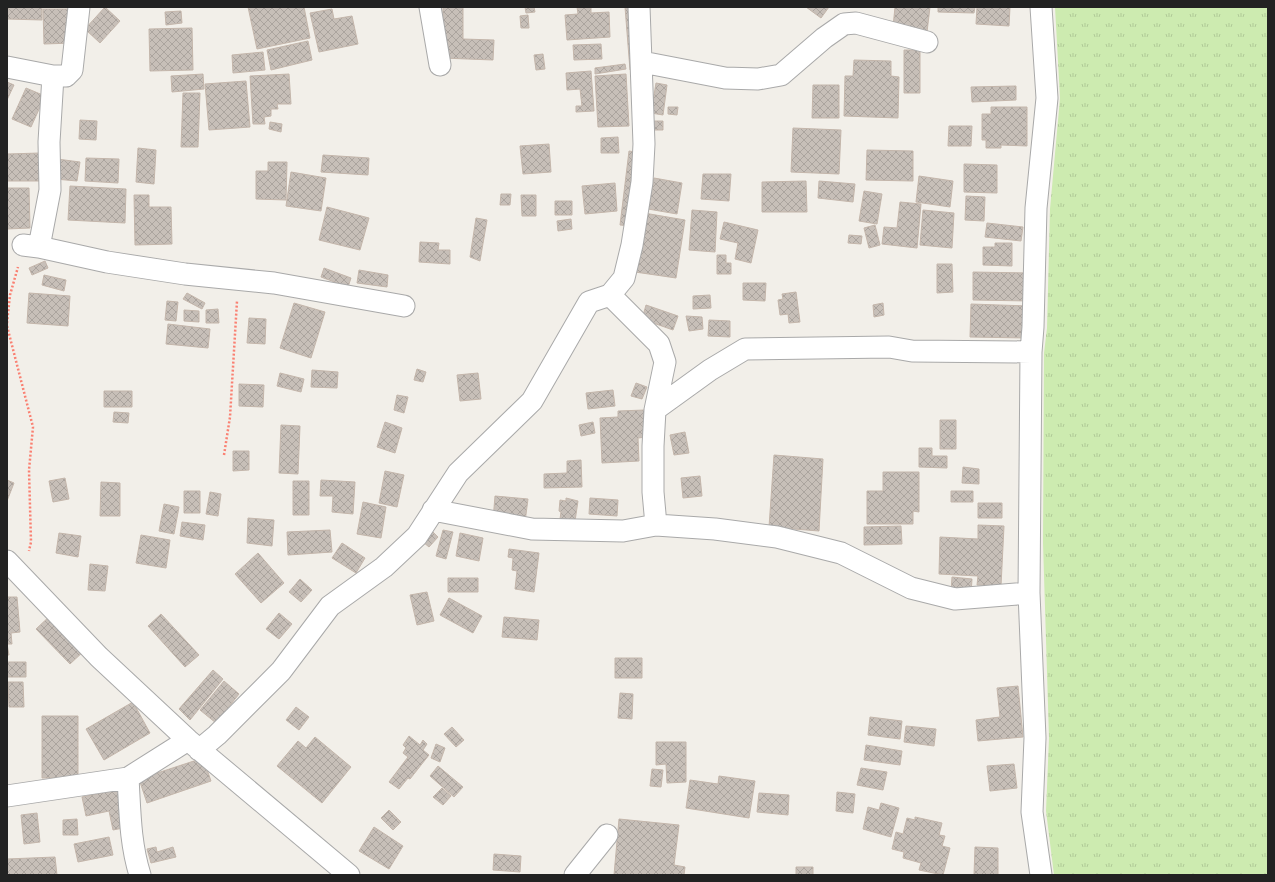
<svg xmlns="http://www.w3.org/2000/svg" width="1275" height="882" viewBox="0 0 1275 882" font-family="'Nunito Sans',sans-serif">
<style>
.grass{fill:url(#grass-tufts)}
.building{fill:url(#building-cross-hatch);stroke:#c4b6ab}
.lines{fill:none;stroke-linecap:round;stroke-linejoin:round}
.minor-casing{stroke:#a9a9a9;stroke-width:23}
.path{stroke:#fa8072;stroke-width:2.5;stroke-dasharray:2 2;stroke-linecap:butt}
.minor{stroke:#fff;stroke-width:21}
</style>
<defs>
<pattern id="grass-tufts" width="24" height="20" patternUnits="userSpaceOnUse"><rect width="24" height="20" fill="#cdebb0"/><path d="M3 7l-1-3M5 7V3M7 7l1-3M15 17l-1-3M17 17v-4M19 17l1-3" fill="none" stroke="#b0c997"/></pattern>
<pattern id="building-cross-hatch" width="8" height="8" patternUnits="userSpaceOnUse"><rect width="8" height="8" fill="#c7bfb8"/><path d="M0 0l8 8M0 8l8-8" fill="none" stroke="#aba49e"/></pattern>
</defs>
<rect width="100%" height="100%" fill="#f2efe9"/>
<!-- grass -->
<path class="grass" d="M1055,7H1268V875H1054L1046,811L1049,738L1043,543L1044,353L1047,328L1050,209L1060,98Z"/>
<!-- building -->
<path class="building" d="M8,7H42V20L7,19Z
M105,7L120,21L100,43L85,29Z
M248,7H304L310,38L257,49Z
M443,7H463V39L494,40L493,60L442,58Z
M525,7H534L535,12L526,13Z
M577,7H591V13L609,12L610,37L567,40L565,15L578,14Z
M625,7H632L638,69L630,70Z
M806,7H829L821,18Z
M895,7H930L927,32L893,27Z
M938,7H975L974,13L938,12Z
M977,7H1010L1009,26L976,24Z
M43,9H72L73,43L44,44Z
M332,9L334,19L352,16L358,44L319,52L310,13Z
M181,11L182,23L166,25L165,12Z
M528,15L529,28H521L520,16Z
M192,28L193,70L150,71L149,29Z
M308,41L312,60L271,70L267,50Z
M601,44L602,59L574,60L573,45Z
M904,50H920V93H904Z
M263,52L265,70L233,73L232,55Z
M543,54L545,69L536,70L534,55Z
M854,60L891,61V76L899,77L898,118L844,116L845,76H853Z
M625,64L626,69L595,74V68Z
M591,71L594,111L576,112V106H582L580,89L567,90L566,73Z
M203,74L204,89L172,92L171,76Z
M289,74L291,104H277L278,109H271V116L264,117L265,124H253L250,76Z
M626,74L629,126L598,127L595,76Z
M246,81L250,127L209,130L205,84Z
M7,82L14,85L7,100Z
M656,83L667,85L663,115L651,113Z
M813,85H839V118H812Z
M1016,86V100L972,102L971,87Z
M26,88L45,96L31,127L12,119Z
M183,93H200L198,147H181Z
M668,107H678L677,115L668,114Z
M991,107H1027V146L1001,145V148H986V140H982V114H991Z
M80,120L97,121L96,140L79,139Z
M654,121H663V130H654Z
M270,122L282,124L281,132L269,129Z
M949,126H972L971,146H948Z
M793,128L841,130L839,174L791,172Z
M618,137L619,153H601V138Z
M549,144L551,172L523,174L520,146Z
M138,148L156,150L154,184L136,182Z
M867,150L913,151V181L866,180Z
M629,151L641,153L632,226L620,225Z
M40,153V181H7V154Z
M323,155L369,158L368,175L321,172Z
M86,158L119,159L118,183L85,181Z
M57,159L80,162L77,181L55,179Z
M268,162H287L286,200L256,199V171H268Z
M964,164L997,165V193L964,192Z
M291,172L326,178L321,211L286,206Z
M703,174H731L729,201L701,199Z
M919,176L953,181L950,207L916,202Z
M654,178L682,183L677,214L648,209Z
M806,181L807,212H762V182Z
M819,181L855,184L853,202L818,198Z
M615,183L617,211L585,214L582,186Z
M70,186L126,189L125,223L68,220Z
M7,188H29L30,228L7,229Z
M864,191L882,194L877,224L859,221Z
M501,194H511L510,205H500Z
M134,195H149V207H171L172,244L135,245Z
M521,195H536V216H522Z
M966,196L985,197L984,221L965,220Z
M555,201H572V215H555Z
M900,202L921,204L917,248L882,244L884,227L897,228Z
M327,207L369,218L360,250L319,240Z
M692,210L717,212L715,252L689,250Z
M923,210L954,213L952,248L920,245Z
M644,213L685,220L676,278L635,272Z
M476,218L487,220L480,261L470,257Z
M571,219L572,229L558,231L557,221Z
M724,222L758,230L751,263L735,259L738,243L720,239Z
M987,223L1023,227L1021,241L985,237Z
M875,225L880,245L869,248L864,228Z
M849,235L862,236L861,244L848,243Z
M420,242L439,243L438,250H450V264L419,262Z
M995,243H1012V266L983,265V247H995Z
M717,255H726V263H731V274H717Z
M45,261L48,268L32,275L29,268Z
M937,264H952L953,292L937,293Z
M324,268L351,278L348,287L321,277Z
M359,270L388,275L387,287L357,283Z
M973,272L1029,273V301L973,300Z
M44,275L66,280L64,291L42,285Z
M743,283H766L765,301L743,300Z
M796,292L800,322L789,323L788,314L780,315L778,300L783,299L782,294Z
M29,293L70,296L68,326L27,323Z
M187,293L205,303L202,309L183,299Z
M710,295L711,308L693,309V296Z
M167,301L178,302L176,321L165,320Z
M294,303L325,312L311,358L280,348Z
M883,303L884,315L874,317L873,305Z
M971,304L1028,306L1027,338L970,337Z
M646,305L678,316L673,330L642,319Z
M218,309L219,323H206V310Z
M184,310L199,311V322L184,321Z
M686,316L702,317L703,329L689,331Z
M249,318L266,319L265,344L247,343Z
M709,320L730,321V337L708,336Z
M168,324L210,329L208,348L166,344Z
M417,369L426,372L423,382L414,380Z
M312,370L338,372L337,388L311,387Z
M280,373L304,379L301,392L277,386Z
M478,373L481,399L460,401L457,375Z
M636,383L647,387L642,399L631,396Z
M239,384L264,385L263,407L239,406Z
M613,390L615,406L588,409L586,393Z
M104,391H132V407H104Z
M397,395L408,397L404,413L394,410Z
M645,410L646,437L638,438L639,461L602,463L600,418L618,417V411Z
M114,412L129,413L128,423L113,422Z
M940,420H956V449H940Z
M385,422L402,428L395,453L377,447Z
M593,422L595,433L581,436L579,425Z
M281,425L300,426L298,474L279,473Z
M685,432L689,453L674,455L670,435Z
M919,448H932V456H947V468L919,467Z
M233,451H249V470L233,471Z
M774,455L823,459L819,531L769,527Z
M581,460L582,487L544,488V474L567,473V461Z
M963,467L979,469V484L962,483Z
M385,471L404,475L397,507L379,503Z
M883,472H919V512L913,511V524H867V491H883Z
M700,476L702,496L683,498L681,478Z
M65,478L69,499L53,502L49,481Z
M7,480L14,483L7,501Z
M321,480L355,482L353,514L332,512L333,496H320Z
M293,481H309V515H293Z
M101,482L120,483V516H100Z
M184,491H200V513H184Z
M951,491H973V502H951Z
M210,492L221,494L218,516L206,514Z
M495,496L528,499L525,522L493,520Z
M566,498L578,501L574,528L559,526L561,512L559,511L560,500L566,501Z
M590,498L618,500L617,516L589,514Z
M363,502L386,507L381,538L357,534Z
M978,503H1002V518H978Z
M164,504L179,507L174,534L159,531Z
M248,518L274,520L272,546L247,543Z
M182,522L205,525L203,540L180,536Z
M978,525L1004,526L1001,586L977,585L978,576L939,574L940,537L978,539Z
M901,526L902,544L864,545V527Z
M330,530L332,552L288,555L287,532Z
M443,530L453,532L446,559L436,556Z
M433,532L438,537L429,547L423,542Z
M59,533L81,536L78,557L56,553Z
M460,533L483,538L479,561L456,556Z
M141,535L170,540L166,568L136,563Z
M342,543L365,558L356,573L332,558Z
M509,549L539,553L534,592L515,589L517,571L512,570L513,558L508,557Z
M258,553L284,583L261,603L235,574Z
M90,564L108,566L105,591L88,590Z
M952,577L972,579L971,594L951,592Z
M448,578H478V592H448Z
M300,579L312,590L301,602L289,592Z
M427,592L434,621L417,625L410,595Z
M7,597H17L20,632L11,633L12,644H7L9,655H7Z
M449,598L482,616L473,633L440,615Z
M279,613L292,624L279,639L266,629Z
M52,614L85,650L70,664L36,629Z
M161,614L199,655L185,667L148,626Z
M504,617L539,620L537,640L502,637Z
M615,658H642V678H615Z
M7,662H26V677H7Z
M213,670L223,679L190,720L179,709Z
M224,681L239,694L216,723L200,710Z
M8,682H23L24,707H9Z
M1018,686L1023,737L978,741L976,720L1000,717L997,688Z
M620,693L633,694L632,719L618,718Z
M133,702L150,733L104,760L86,729Z
M296,707L309,717L299,730L286,720Z
M42,716H78V778H42Z
M870,717L902,721L900,739L868,735Z
M906,726L936,729L934,746L904,742Z
M452,727L464,740L456,747L444,734Z
M409,736L420,745L423,740L427,744L423,750L429,755L410,779L408,778L399,789L389,782L408,757L403,753L406,748L403,745Z
M315,737L351,767L322,803L277,766L298,741L306,748Z
M656,742H686V782L667,783L666,764L656,765Z
M436,744L445,748L440,762L431,758Z
M866,745L902,751L900,765L864,760Z
M203,758L211,781L147,803L139,779Z
M1014,764L1017,788L990,791L987,766Z
M438,766L463,787L454,797L430,776Z
M861,768L887,772L883,790L857,785Z
M652,769L663,770L661,787L650,786Z
M719,776L755,781L749,818L686,808L690,780L718,784Z
M442,788L451,796L443,805L433,797Z
M120,789L128,827L113,830L109,811L86,816L82,797Z
M837,792L855,794L853,813L836,811Z
M759,793L789,795L788,815L757,812Z
M881,803L899,808L891,837L863,829L868,807L879,810Z
M389,810L401,822L393,830L381,818Z
M37,813L40,842L24,844L21,815Z
M915,817L942,823L939,835L945,836L942,846L950,848L943,875L919,870L921,863L903,858L904,852L892,849L896,832L903,834L907,818L915,820Z
M77,819L78,835H63V820Z
M619,819L679,825L674,865L685,867L684,875H614Z
M374,827L403,846L389,869L359,851Z
M109,837L113,855L78,862L74,844Z
M156,847L157,852L173,847L176,857L151,863L147,849Z
M975,847L998,848V875H974Z
M494,854L521,856L520,872L493,870Z
M55,857L57,875H7V859Z
M796,867H813V875H796Z"/>
<g class="lines">
<!-- minor casing -->
<g class="minor-casing">
<path id="minor" d="M430,7L440,65
M642,62L725,78L758,79L781,75L824,38L844,24L856,23L927,42
M7,67L53,76
M23,245L39,247L107,262L185,274L274,283L404,306
M39,247L50,190L49,142L53,76H66L72,70L79,7
M610,295L659,344L665,362L655,410L653,446V492L656,525
M656,409L710,370L745,349L889,347L912,351L1031,352
M433,510L532,529L623,531L656,525L715,529L777,537L841,553L911,588L955,599L1029,593
M7,561L99,657L188,740L349,875
M199,750L217,735L281,671L330,606L384,567L417,536L458,473L532,401L589,302L610,295L624,278L632,245L642,182L644,144L639,7
M128,778C130,811 130,843 140,875
M7,796L128,778L188,740
M575,875L607,835
M1041,875L1032,812L1035,738L1029,593L1031,352L1033,327L1036,208L1047,98L1041,7"/>
</g>
<!-- path -->
<path class="path" d="M7,323L10,295L18,267
M7,326L33,427L29,470L31,542L29,551
M224,455L230,417L237,301"/>
<!-- minor -->
<use href="#minor" class="minor"/>
</g>
<!-- border -->
<rect width="1275" height="882" fill="none" stroke="#222222" stroke-width="16"/>
</svg>
